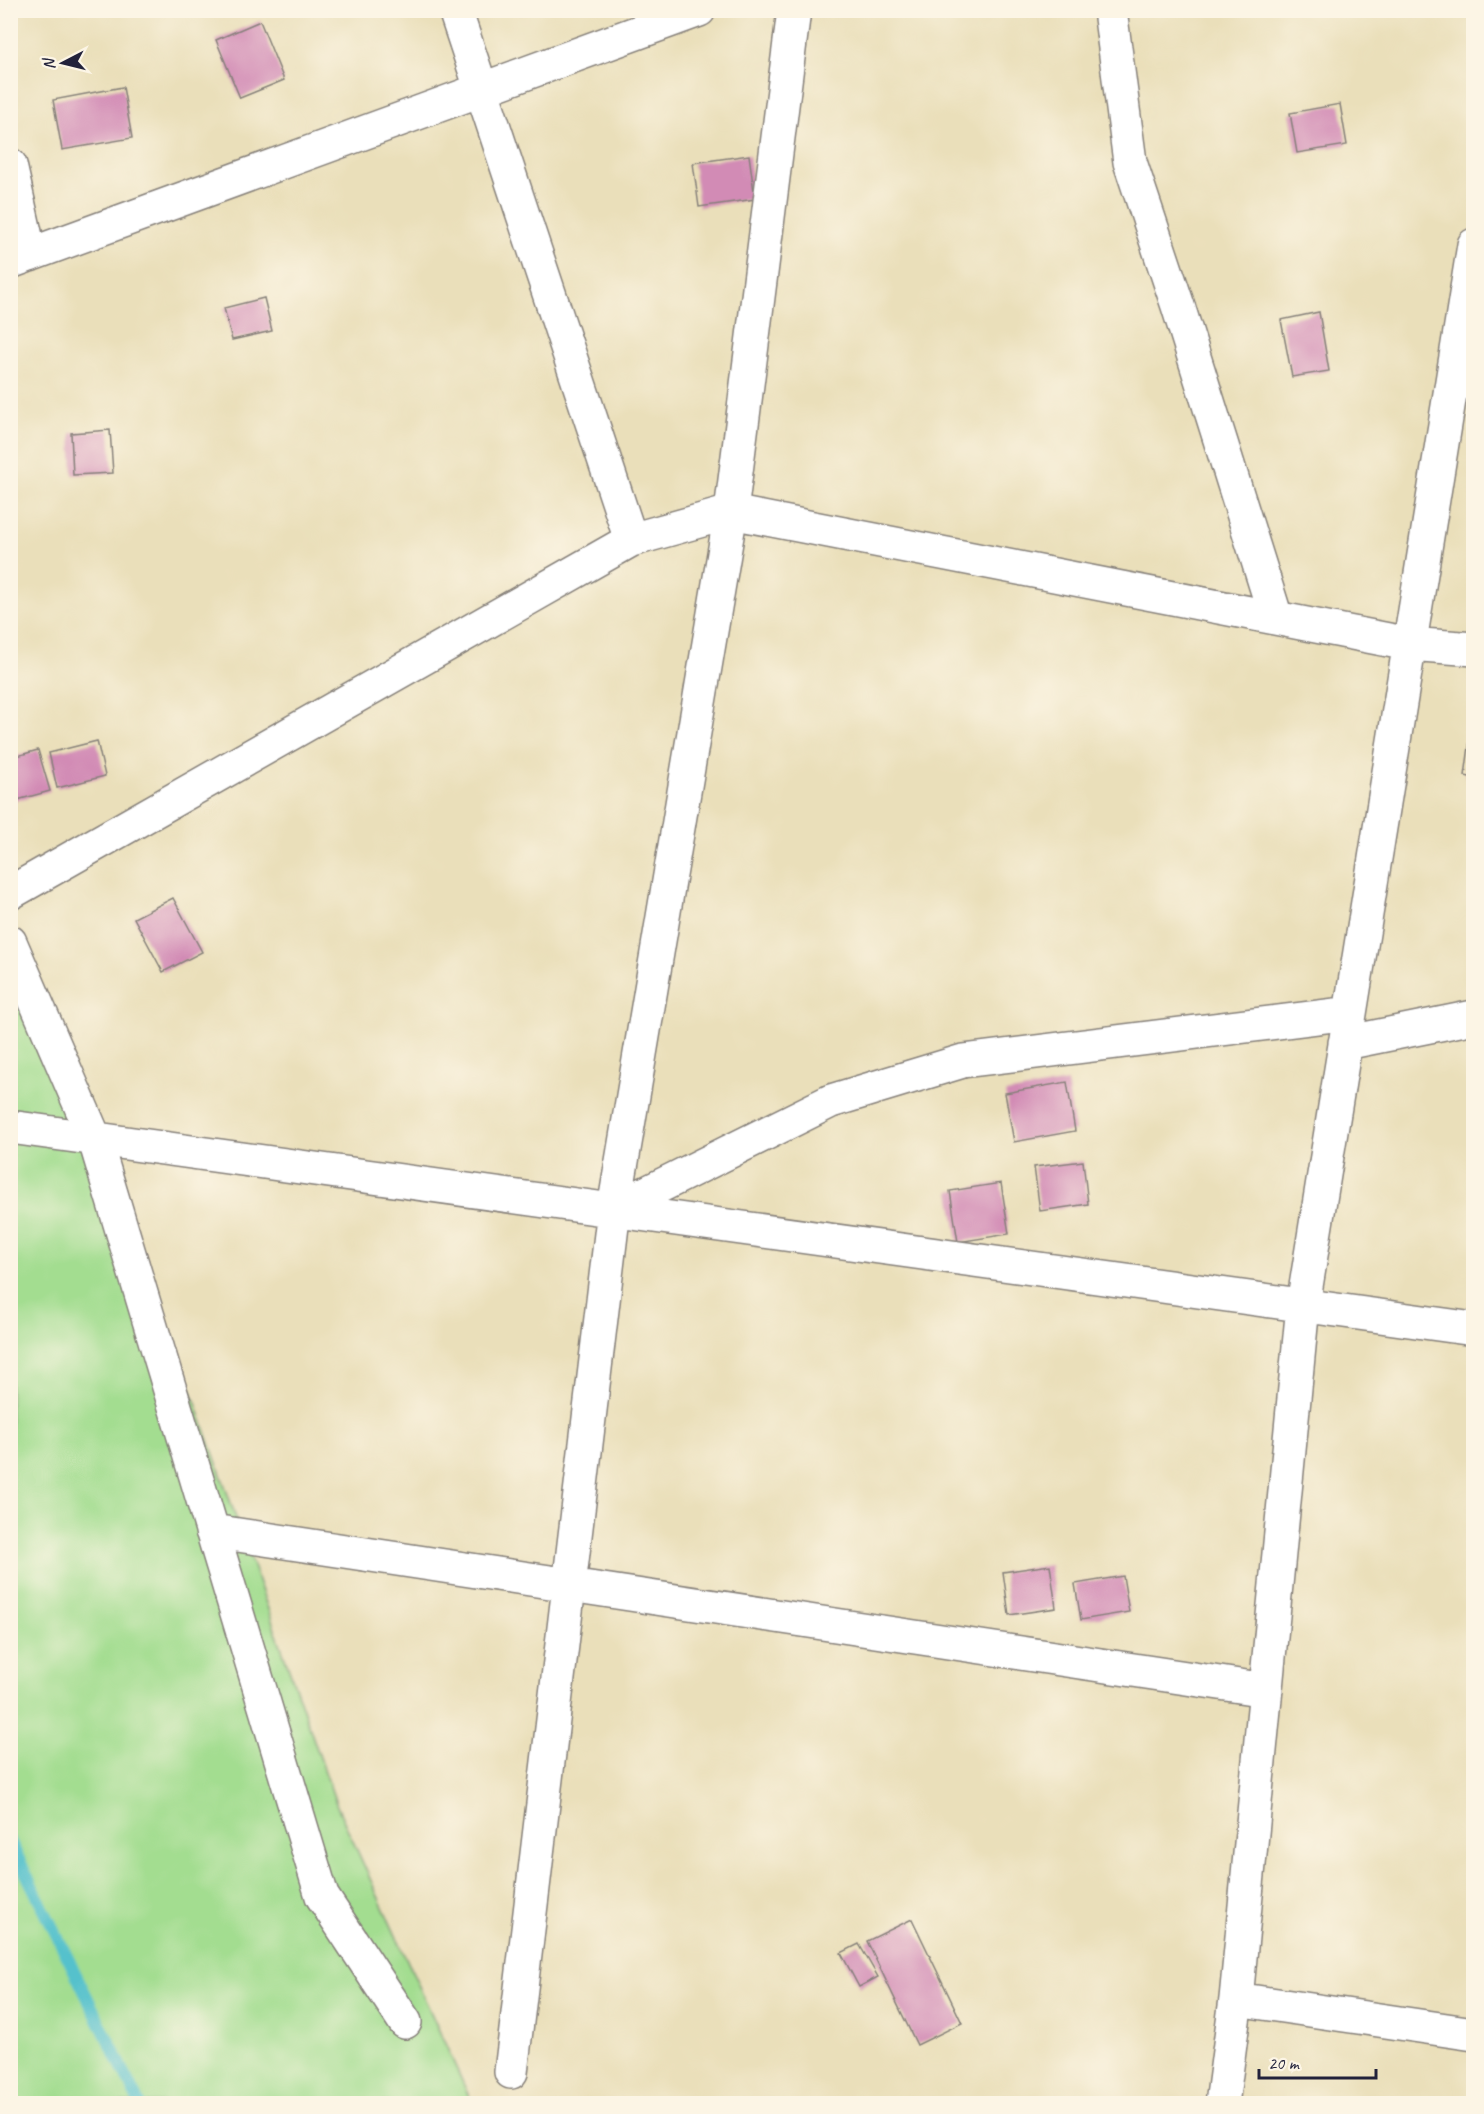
<svg xmlns="http://www.w3.org/2000/svg" width="1484" height="2114" viewBox="0 0 1484 2114" font-family="Caveat,sans-serif">
<style>
.green{fill:#a3dd90;stroke:#628066;stroke-width:1.5}
.lines{fill:none;stroke-linecap:round;stroke-linejoin:round}
.stream{stroke:#54c1cc;stroke-width:12}
.building{fill:#d28bb5}
.minor-casing{stroke:#86807a;stroke-width:36}
.minor{stroke:#fff;stroke-width:33}
</style>
<rect width="100%" height="100%" fill="#fcf5e5"/>
<filter id="ink" filterUnits="userSpaceOnUse"><feTurbulence type="fractalNoise" baseFrequency=".0167" numOctaves="2"/><feDisplacementMap in="SourceGraphic" scale="12" xChannelSelector="R" yChannelSelector="G"/><feConvolveMatrix kernelMatrix="1 2 1 2 8 2 1 2 1" color-interpolation-filters="sRGB"/></filter>
<filter id="wash" filterUnits="userSpaceOnUse"><feTurbulence type="fractalNoise" baseFrequency=".008" numOctaves="4" result="noise"/><feDisplacementMap in="SourceGraphic" scale="24" xChannelSelector="R" yChannelSelector="G"/><feGaussianBlur stdDeviation="1.35" result="paint"/><feColorMatrix in="noise" values="0 0 0 0 0 0 0 0 0 0 0 0 0 0 0 0 0 1.4 0 .05"/><feComposite in="paint" operator="in"/></filter>
<g filter="url(#wash)">
<rect width="100%" height="100%" fill="#eadfba"/>
<!-- green -->
<path class="green" d="M10,980L193,1395L337,1806L472,2103H11Z"/>
<g class="lines">
<!-- stream -->
<path class="stream" d="M10,1841L140,2104"/>
</g>
<g id="blocks">
<!-- building -->
<path class="building" d="M260,21L284,80L240,98L216,40Z
M123,87L132,138L62,150L53,100Z
M1340,104L1347,145L1297,153L1290,113Z
M749,155L755,199L699,207L693,163Z
M264,298L272,331L232,340L224,308Z
M1319,312L1329,371L1292,377L1281,320Z
M110,430L113,473L73,475L71,433Z
M1472,724H1474V778L1465,776Z
M97,741L105,776L57,788L49,753Z
M38,750L50,791L10,802V758Z
M173,898L202,952L163,972L134,918Z
M1067,1082L1075,1131L1014,1142L1005,1093Z
M1083,1161L1088,1204L1040,1211L1034,1167Z
M1001,1183L1009,1234L958,1242L950,1191Z
M1050,1565L1056,1608L1009,1615L1003,1572Z
M1123,1576L1129,1612L1081,1620L1075,1584Z
M912,1919L962,2023L917,2045L867,1941Z
M859,1944L878,1977L859,1987L841,1953Z"/>
</g>
</g>
<g filter="url(#ink)">
<use href="#blocks" fill-opacity="0" stroke="#86807a" stroke-width="1.5"/>
<g class="lines">
<!-- minor casing -->
<g class="minor-casing">
<path id="minor" d="M455,10L631,540
M1110,10L1130,162L1178,306L1276,618
M10,165L30,255
M10,262L699,10
M10,893L631,540L731,512L1409,644L1474,649
M10,942L94,1137L322,1896L405,2022
M1345,1043L1474,1017
M10,1127L1474,1329
M614,1209L831,1101L963,1061L1350,1013
M212,1531L1266,1690
M1236,1999L1474,2034
M511,2072L614,1209L731,512L794,10
M1222,2104L1236,1999L1303,1305L1474,245"/>
</g>
<!-- minor -->
<use href="#minor" class="minor"/>
</g>
</g>
<!-- margin -->
<rect width="1484" height="2114" fill="none" stroke="#fcf5e5" stroke-width="36"/>
<!-- north arrow -->
<g transform="translate(63 63) rotate(263)" stroke="#fcf5e5" stroke-width="4.5" paint-order="stroke">
<path d="M0-4.5L10 22L0 15L-10 22Z" fill="#22223b"/>
<text y="-9" font-size="16" font-weight="bold" text-anchor="middle" fill="#22223b">N</text>
</g>
<!-- scale -->
<path d="M1259 2069v9h117v-9" fill="none" stroke="#22223b" stroke-width="3"/>
<text x="1268" y="2069" font-size="18" fill="#22223b" stroke="#fcf5e5" stroke-width="4.5" paint-order="stroke">20 m</text>
</svg>
